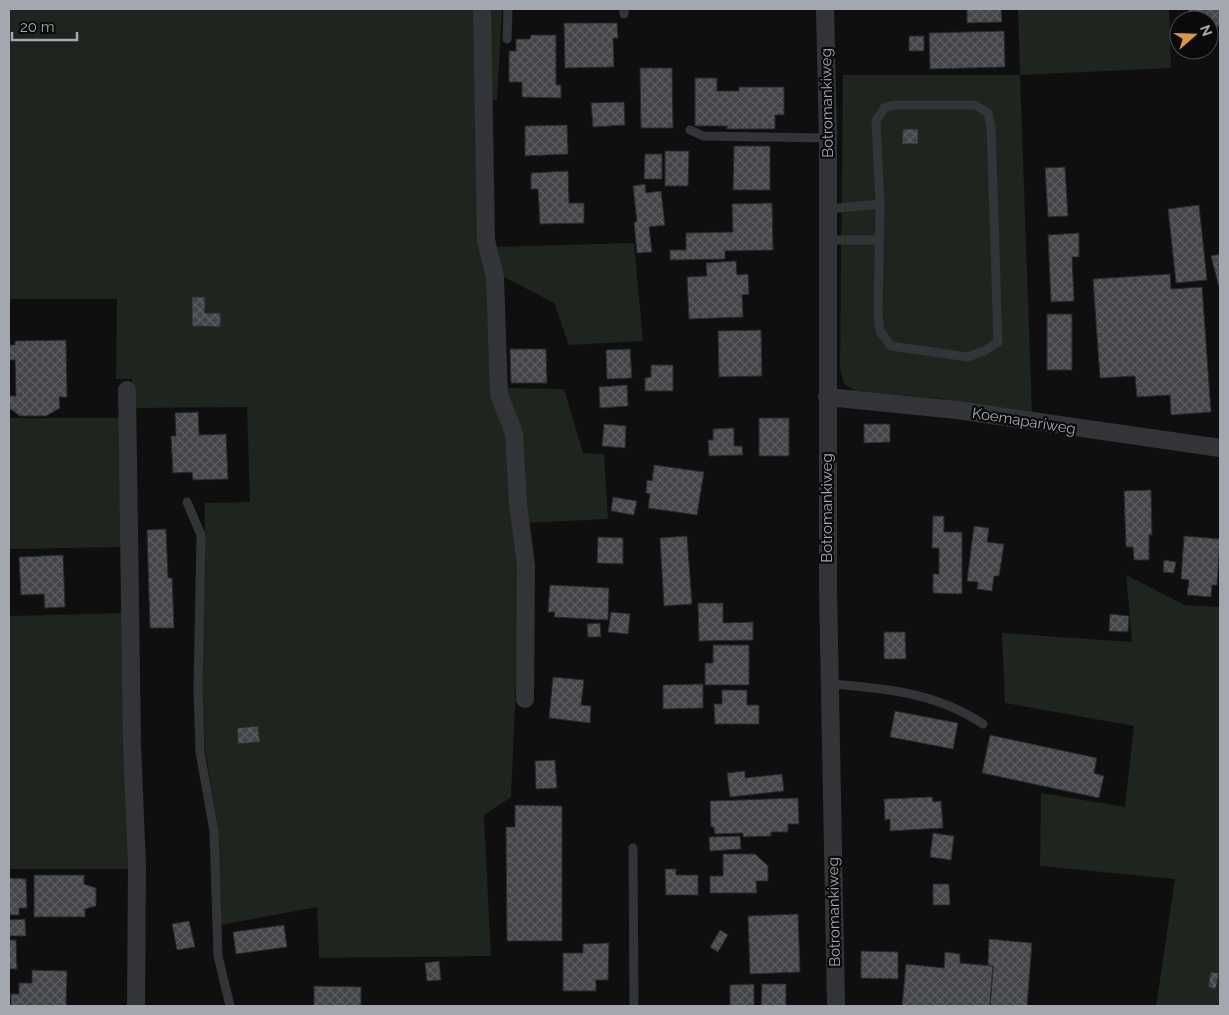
<svg xmlns="http://www.w3.org/2000/svg" width="1229" height="1015" viewBox="0 0 1229 1015" font-family="Raleway,sans-serif">
<style>
.grass{fill:#1e241e}
.building{fill:url(#building-cross-hatch);stroke:#29292c}
.lines{fill:none;stroke-linecap:round;stroke-linejoin:round}
.service{stroke:#323437;stroke-width:9}
.minor{stroke:#323437;stroke-width:18}
.labels{text-anchor:middle;stroke-width:4.5;stroke-linejoin:round;paint-order:stroke}
.street-label{font-size:15px;fill:#a2a7b0;stroke:#0a0a0b}
</style>
<defs>
<pattern id="building-cross-hatch" width="8" height="8" patternUnits="userSpaceOnUse" patternTransform="scale(1.25)"><rect width="8" height="8" fill="#434548"/><path d="M0 0l8 8M0 8l8-8" fill="none" stroke="#5b5d60"/></pattern>
</defs>
<rect width="100%" height="100%" fill="#0f0f10"/>
<!-- grass -->
<path class="grass" d="M9,9H476L489,275L509,435L521,569L511,797L484,815L491,956L319,958L317,907L221,925L218,828L205,749L202,691L205,503L250,502L247,407L133,408L132,379H116L117,299H9Z
M486,9H502L497,100L487,99Z
M1018,9H1169L1171,68L1020,75L1032,413L1004,410L943,399L856,391L844,384L840,368L843,75H1020Z
M634,243L643,341L569,345L554,303L504,277L493,247Z
M505,388L564,389L583,453L604,454L608,519L526,523Z
M9,418H122L125,547L9,549Z
M1126,575L1185,605L1220,607V1006H1156L1175,879L1040,866L1041,793L1125,807L1134,726L1005,703L1002,633L1132,642Z
M125,613L131,869H9V616Z"/>
<!-- building -->
<path class="building" d="M967,9H1001L1002,22L967,23Z
M1189,9H1220V27L1209,25V20H1187Z
M564,23H617L618,38H613L614,67L565,68Z
M1004,31L1005,67L930,69L929,33Z
M531,35H556V85H561V98L522,97V82H509V51H516V39H530Z
M909,36H924V51H909Z
M640,68H672L673,128H641Z
M695,78H717V91H739V87H784V115H775V129H727V126H695Z
M624,102L625,125L593,127L591,103Z
M567,125L568,154L525,156V126Z
M903,129H918V144H902Z
M734,146H770V190H733Z
M665,151H689L688,186H665Z
M645,154H662V179H644Z
M1065,167L1068,216L1048,217L1045,168Z
M568,171L569,203H584V223L540,224L538,189H531V173Z
M645,184L646,193L661,191L665,225L649,227L652,252L637,253L634,222H637L633,186Z
M772,203L773,250L725,251V259L670,260V250H686V233L733,232L732,204Z
M1199,205L1207,280L1176,283L1168,209Z
M1079,233V257H1072L1074,301L1051,302L1048,235Z
M1220,254V291L1211,256Z
M736,261L737,275L748,274L749,294L742,295L743,317L689,319L687,277L707,276L706,263Z
M1170,274L1171,289L1202,287L1211,412L1171,415L1170,395L1137,397L1135,376L1100,378L1093,279Z
M192,297H205V313H221L220,327L192,326Z
M1047,314H1072V370H1047Z
M761,330L762,376L719,377L718,331Z
M66,340L67,397H59L60,408L46,416H20L9,408V396H16L15,360H9V345H15V341Z
M510,349H546L547,383H511Z
M630,349L632,378L607,379L606,350Z
M651,365H673V391H645V378L651,377Z
M627,385L628,406L600,408L599,387Z
M198,412L199,435L226,434L228,479L193,480L192,472L173,473L171,436H176L175,413Z
M759,418H789V456H759Z
M604,424L626,426L625,448L602,446Z
M864,424H890V442L864,443Z
M734,428V446H742L743,455L709,456L708,440H713V429Z
M654,465L704,472L697,515L648,508L650,494L646,493L647,480L652,481Z
M1151,490L1152,535H1149V560H1134L1133,547H1126L1124,491Z
M613,497L637,501L634,515L611,511Z
M933,516H944V532H962V594L933,593V574H939V548H932Z
M974,526L989,528L987,542L1004,544L999,576H994L992,591L977,589L978,582L967,581Z
M166,529L168,578H172L174,628H150L147,530Z
M687,536L692,604L664,606L660,538Z
M1184,536L1220,539L1217,585H1212L1211,597L1187,595L1189,580L1181,579Z
M598,537L623,538V564L597,563Z
M63,555L65,607L45,608L44,594L21,595L19,557Z
M1164,560L1176,562L1174,573L1163,572Z
M550,585L609,588L608,620L554,617L555,612H548Z
M698,603H723V623L753,622V640L699,641Z
M611,612L630,614L628,634L608,632Z
M1110,614L1129,616L1128,632L1109,631Z
M600,623L601,637H588L587,624Z
M884,632H905L906,659H884Z
M713,645H749V685H705V663H713Z
M553,677L584,680L581,705L591,706L590,723L549,718Z
M703,684V708L663,709V685Z
M722,690H747V705H759V724H715L714,704H722Z
M895,711L958,723L953,749L890,737Z
M258,726L260,742L238,744L237,728Z
M990,735L1097,758L1094,773L1104,776L1099,798L982,773Z
M555,760L557,788L536,789L535,761Z
M745,771V778L782,774L784,791L730,797L727,773Z
M932,797L933,802L941,801L943,828L890,831V819L885,820L884,799Z
M798,798L799,824H788V832H771V836L743,837V833L715,834L714,827H711L710,801Z
M515,805L562,806V941H507L506,827H515Z
M933,833L954,836L951,860L930,857Z
M740,836L741,849L710,851L709,837Z
M723,854H755L768,866V881H756L757,893H710V876H723Z
M665,869H676V875H698V895H666Z
M34,875H84V884L96,888V906L85,909V917H34Z
M9,878L26,879L27,908H19V915H9Z
M933,884H949L950,905H933Z
M798,914L800,972L750,974L748,916Z
M25,919L26,936H9V920Z
M189,921L195,947L177,950L172,924Z
M284,925L287,947L236,954L233,932Z
M720,930L728,935L718,952L710,947Z
M989,939L1032,943L1027,1006H990L993,966L988,965Z
M9,940H16L17,969H9Z
M609,943L608,980H596V991H563V953H583V944Z
M861,951L898,952V979L861,978Z
M945,952L960,954V963L993,966L990,1006H902L906,964L944,968Z
M439,961L441,980L427,981L425,963Z
M32,970L67,971L66,1006H11V994H19V983H32Z
M1211,972L1219,973L1216,989L1208,987Z
M754,984V1006H730V985Z
M762,984H786V1006H761Z
M314,986L361,987V1006H314Z"/>
<g class="lines">
<!-- service -->
<path class="service" d="M624,14V9
M507,39L508,9
M895,105H975L988,113L991,126L998,342L986,350L968,357L891,346L880,331L878,315L880,204L876,121L885,107Z
M690,130L703,136L828,138
M828,209L880,204
M828,240H879
M187,502L201,535L198,688L200,752L214,831L218,956L230,1006
M831,684C885,688 937,693 983,724
M633,848L634,1006"/>
<!-- minor -->
<path class="minor" d="M482,9L486,240L495,277L499,395L514,433L518,504L526,565L525,699
M825,9L828,138V589L836,1006
M127,390L132,745L137,866L136,1006
M827,397L957,410L1220,448"/>
</g>
<g class="labels">
<!-- street labels -->
<g class="street-label">
<text transform="translate(827 103) rotate(-91)" y="5">Botromankiweg</text>
<text transform="translate(1024 421) rotate(9)" y="5">Koemapariweg</text>
<text transform="translate(827 508) rotate(-90)" y="5">Botromankiweg</text>
<text transform="translate(834 912) rotate(-91)" y="5">Botromankiweg</text>
</g>
</g>
<!-- border -->
<rect width="1229" height="1015" fill="none" stroke="#a2a7b0" stroke-width="20"/>
<!-- north arrow -->
<g transform="translate(1194 35) rotate(70)"><circle r="24" fill="#0a0a0b" stroke="#47494d"/>
<path d="M0-4L9 19L0 12L-9 19Z" fill="#dc973b"/>
<text y="-8" font-size="14" font-weight="bold" text-anchor="middle" fill="#a2a7b0">N</text>
</g>
<!-- scale -->
<path d="M12 32v8h65v-8" fill="none" stroke="#a2a7b0" stroke-width="2.5"/>
<text x="20" y="32" font-size="15" fill="#a2a7b0" stroke="#0a0a0b" stroke-width="4" paint-order="stroke">20 m</text>
</svg>
